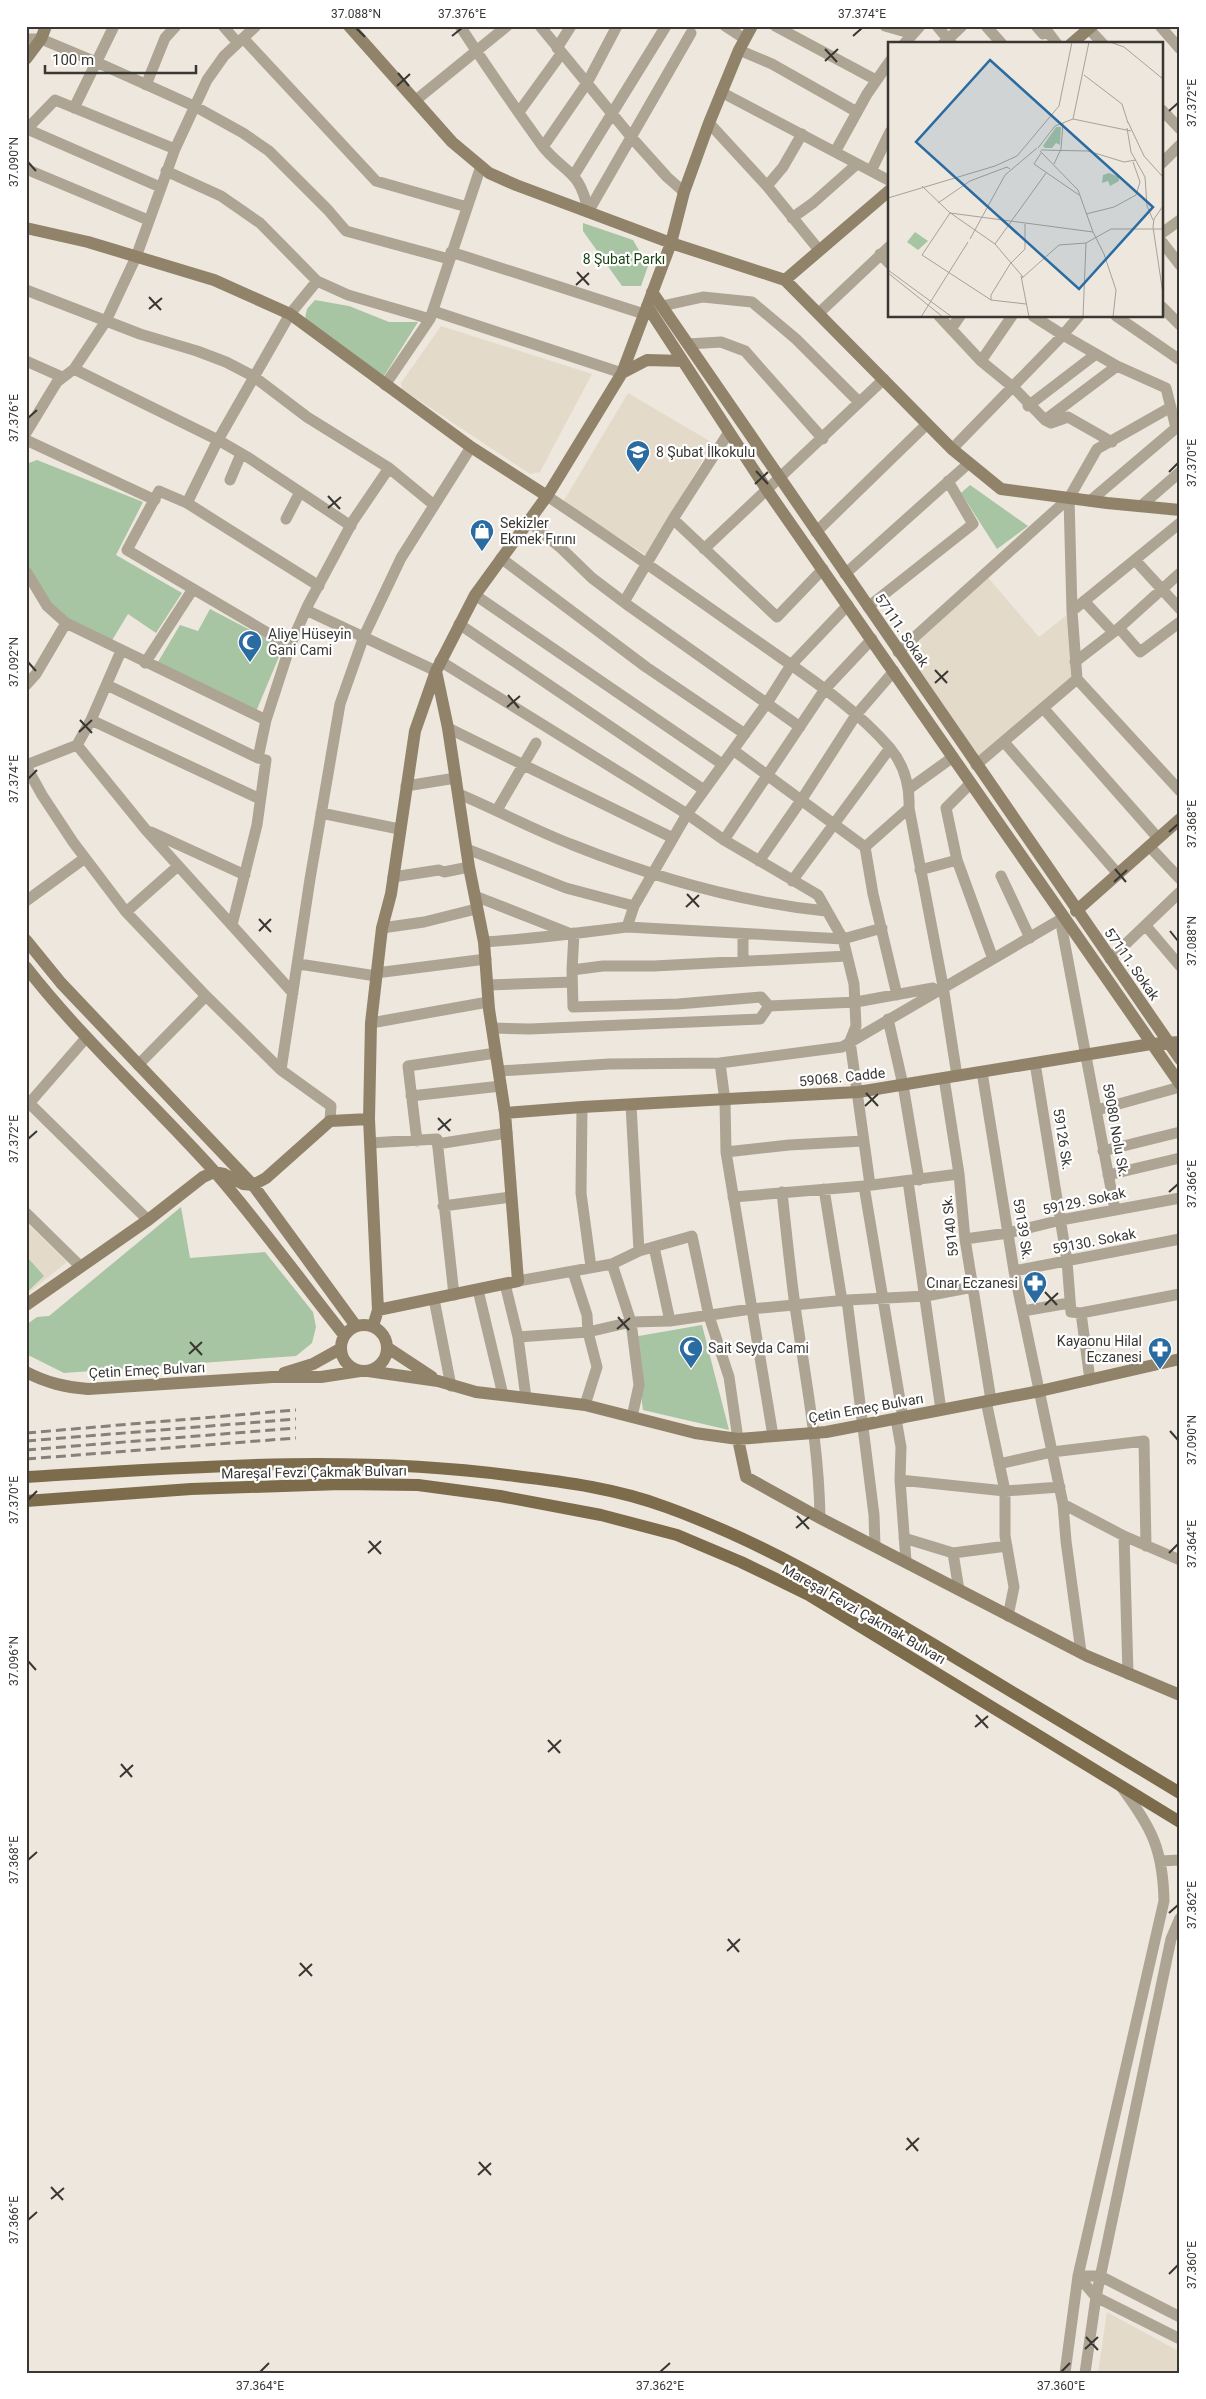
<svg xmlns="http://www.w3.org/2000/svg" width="1206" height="2399" viewBox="0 0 1206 2399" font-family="Roboto,sans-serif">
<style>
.built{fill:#e4daca}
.green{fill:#a7c4a3}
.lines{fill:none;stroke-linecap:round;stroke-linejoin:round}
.street{stroke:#ada493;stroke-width:11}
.secondary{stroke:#918369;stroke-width:12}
.primary{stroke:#7c6c4b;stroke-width:12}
.rail{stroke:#84807a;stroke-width:3;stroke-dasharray:10 5;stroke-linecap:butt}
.ticks{fill:none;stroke:#393733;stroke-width:2}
.labels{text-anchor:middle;stroke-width:4.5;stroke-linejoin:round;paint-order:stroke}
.park-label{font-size:14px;fill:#1a4414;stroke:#fff}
.poi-label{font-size:14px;fill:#393733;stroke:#fff;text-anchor:start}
.street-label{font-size:14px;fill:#393733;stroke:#fff}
.inset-road{fill:none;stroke:#a6a199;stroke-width:1}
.view{fill:#2a6ca2;fill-opacity:0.15;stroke:#2a6ca2;stroke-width:2.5}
.inset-edge{fill:none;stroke:#393733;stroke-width:2.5}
.neatline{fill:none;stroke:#393733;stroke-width:2}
.ticks-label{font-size:12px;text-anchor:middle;fill:#393733}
</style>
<rect width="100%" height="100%" fill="#eee7dd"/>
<!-- built -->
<path class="built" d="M441,326L592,374L540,472L530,474L402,389L401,383Z
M628,393L713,443L646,555L563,502Z
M985,574L1039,637L1072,611L1077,679L976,765L899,652Z
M26,1222L67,1262L26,1295Z
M1107,2312L1180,2352V2373H1098Z"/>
<!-- green -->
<path class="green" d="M583,223L633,240L648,266L641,286H622L583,231Z
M315,300L349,306L389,322H418L384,376L304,323L307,309Z
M37,460L143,502L116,555L182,593L156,633L128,614L111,642L72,622L51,604L26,561V464Z
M970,485L1028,526L997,549L961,493Z
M210,609L283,647L255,714L155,667L180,625L198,631Z
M181,1207L190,1258L265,1252L313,1312L316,1327L312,1343L296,1356L64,1373L26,1354V1325L37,1317L49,1316Z
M28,1258L44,1276L26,1293V1259Z
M702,1325L729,1430L643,1410L633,1337Z"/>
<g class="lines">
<!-- street -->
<path class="street" d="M223,26L237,42
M460,26C486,66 513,105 541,144C562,173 581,168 588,212
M540,26L632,138L667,177L684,192
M725,26L745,39
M775,26L876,80
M885,26L913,34
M937,26L952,44
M986,26L1002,44
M1036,26L1043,34L1048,32L1057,44
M1160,26L1180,49
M1089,29L1103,44
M243,38L376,181L467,207
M26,39H41L96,62L196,107L243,133L269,151L328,210L346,231L449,259
M904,44L920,26
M943,44L962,26
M557,48L571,26
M739,50L772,64L857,112
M146,85L165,38L176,26
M721,92L890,181
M416,100L507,26
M74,108L114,26
M1162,110L1180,129
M519,112L561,54
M709,123L767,186L819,250
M27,129L160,187
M26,130L55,100L175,149
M543,147L587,83L617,26
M835,152L867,94L890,61
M1162,163L1180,145
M26,169L148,220
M166,171L221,196L260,223L317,281L348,295L430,319
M871,171L890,132
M574,175L666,26
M767,186L783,167L802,134
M588,212L691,33
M792,218L813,203L857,164
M1162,233L1180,220
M1162,242L1180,265
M451,252L644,314
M880,254L890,264
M26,290L140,334L197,351L226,362L253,376L307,417L389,468L434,505
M662,306L703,297L752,302L796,339L859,402
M1162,307L1180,325
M433,311L622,373
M819,313L890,246
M939,316L981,361L1014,388L1045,420L1051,423L1068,417L1112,442
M1033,316L1063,335L1079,316
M1116,316L1180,360
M951,329L960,316
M688,344L721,342L745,351L823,439
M26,361L62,377
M981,361L1012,316
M74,369L218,440L249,458L351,526
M385,385L430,319L481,166
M1028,406L1096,354
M1045,420L1117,366
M26,433L57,382L74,369L106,321L136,257L175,149L207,80L224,56L256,26
M26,440L155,500
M952,449L1063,335L1117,366L1166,388L1176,428H1180
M230,480L241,454
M547,496C618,543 687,592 757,641C802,673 853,705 890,748C905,766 910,785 909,808L943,986L957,1076
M1069,498L1072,611L1077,679L1180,791
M1090,501L1176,428
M187,503L218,440L290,314L317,281
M1141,506L1180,472
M286,519L300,492
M673,519L777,617L823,569
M528,521L561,548L592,578L629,606L800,727
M816,532L927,424
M704,549L884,379
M501,558L646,667L745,734
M1135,560L1180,609
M26,571L47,606L66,623L266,720
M845,574L969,463
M475,595L722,764
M1084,601L1113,632
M624,602L673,519L729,432
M868,607L973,524L948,481
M306,610L436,671
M1072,611L1180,523
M459,624L704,790
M1119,628L1140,652L1180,622
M290,646L127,550L159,491L187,503L319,586
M898,652L1069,498L1097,449L1171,407
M440,661L687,814L724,840L818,895L843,939L854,984L856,1026L850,1041L870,1185
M1075,662L1119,628L1180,573
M145,663L193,589
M26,685L36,674L66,623
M107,685L258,758
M1044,709L1158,838
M91,720L260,799
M448,728L673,838
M1004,742L1118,874
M77,745L146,830L293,993
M733,750L865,847L873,894L897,995
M26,765L77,745L91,720L121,651
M976,765L1077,679
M26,766L42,795L73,842L126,912L206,996L281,1070L331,1106L330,1121
M971,783L946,808L957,860L993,959
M406,786L456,778
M910,788L953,757
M459,794C497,810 534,830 573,845C653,877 740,902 826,911
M497,810L536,743
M321,813L399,829
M151,832L245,875
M724,840L825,689L872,639
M1149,846L1180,879
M865,847L909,808
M467,849L566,888L634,906
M759,861L802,799L856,715L894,671
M920,870L957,860
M1001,876L1030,938
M393,877L439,870L444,872L469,867
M792,881L890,748
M475,896L569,933
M26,901L85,858
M126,912L178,866
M1063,918L1062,929L1115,1210
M232,925L257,825L266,760L258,758L266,720L290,646L308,605L353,521L389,468
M1146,926L1180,966
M627,927L843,939L882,928
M382,928L424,922L476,909
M574,933L572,970L573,1007L678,1004L761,997L769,1006
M484,942C533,939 579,933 627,927L634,906L687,814L767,703L791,665L848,605
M1110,959L1180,892
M743,961V934
M299,964L376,976
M572,970L603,966H654L847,956
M376,973L486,959
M488,985L572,982
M769,1006L856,1002L933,988
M888,1019L903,1085L919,1180
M371,1023L488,1002
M493,1028L530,1029L760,1019L769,1006
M720,1063L725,1101L726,1152L773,1436
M1035,1063L1067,1261L1071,1312L1081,1313L1180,1294
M138,1065L206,996
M281,1070L310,879L340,704L364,636L401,558L471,447
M500,1071L609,1064L720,1063L842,1047L1063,918
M982,1072L1014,1271L1063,1504L1066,1541L1081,1652
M944,1078L959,1174L965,1239L991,1400
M411,1096L501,1086
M26,1100L148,1220
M631,1105L639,1251
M26,1107L86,1038
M582,1107L581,1193L591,1267
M1097,1110L1180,1087
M417,1141L408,1066L496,1053
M370,1143L437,1139L454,1295
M437,1144L507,1133
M1103,1151L1180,1132
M726,1152L789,1145L863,1141
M1108,1175L1180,1158
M908,1181L941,1410
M864,1186L903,1418
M824,1189L842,1301
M782,1192C786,1230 790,1268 795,1306C805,1377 819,1446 820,1518
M733,1197L864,1186L959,1174
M443,1206L511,1197
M26,1213L81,1267
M965,1239L1008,1233L1061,1220L1180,1198
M654,1247L670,1321
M612,1264L631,1322L639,1385L632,1417
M1014,1271L1180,1239
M573,1272L587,1315L588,1332L597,1367L585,1405
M518,1281L612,1264L639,1251L692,1236L709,1316L729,1377L738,1439
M505,1284L518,1337L526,1398
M478,1290L503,1395
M434,1299L451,1386
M847,1300L874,1515L875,1546
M1023,1311L1069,1303
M1081,1313L1090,1380
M518,1337L588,1332L631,1322L670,1321L751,1309L847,1300L926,1296L973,1287
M986,1401L1005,1491V1536L1014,1587L1008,1616
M896,1419L901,1447L900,1480L906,1561
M999,1464L1052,1452L1144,1441L1146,1546
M900,1480L1005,1491L1060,1487
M1063,1504L1124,1536L1180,1560
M1124,1536L1128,1674
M904,1538L953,1553
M959,1590L953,1553L1007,1546
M1160,1861L1180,1860
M1078,2276L1096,2297L1180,2339
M1078,2276H1100L1180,2317
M1065,2373L1078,2276L1164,1901C1163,1850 1152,1828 1122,1788
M1085,2373L1096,2297L1171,1939L1180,1918"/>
<!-- secondary -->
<path class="secondary" d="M349,26L452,142L489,173L516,185L671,243L785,280L952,449L1001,489L1107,503L1180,510
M1071,44L1092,26
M26,59L41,39L46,26
M26,228L88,242L214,280L290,314L471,447L547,496
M785,280L890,190
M652,292L1180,1059
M647,306L767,490L1180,1084
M622,373L647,360L683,361
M1076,911L1180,819
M26,940L61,983L253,1185L356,1326
M26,967C83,1040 152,1102 214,1171C260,1224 301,1281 344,1335
M505,1113L582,1107L858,1092L1151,1044L1180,1042
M26,1305L148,1220L203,1177L214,1172L224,1174L243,1184L253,1185L266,1178L330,1121L369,1119
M378,1310L518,1281L505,1113L489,1009L484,942L469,867L448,728L436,671
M341 1348a23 23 0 1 1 46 0a23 23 0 1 1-46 0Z
M373,1326L378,1310L369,1119L371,1023L382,928L391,894L415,731L436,671L475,595L547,496L622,373L671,243L684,192L709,123L739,50L752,26
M388,1348L432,1377
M368,1371L438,1381L476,1392L585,1405L695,1433L738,1439L826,1432L1040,1391L1180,1359
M26,1372C47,1383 65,1387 88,1389L272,1377H321L360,1371
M284,1373L313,1364L340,1349
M738,1439L746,1477L820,1518L1087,1656L1180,1695"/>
<!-- primary -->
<path class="primary" d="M26,1477C189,1467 353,1454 515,1476C566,1482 618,1489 666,1507C766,1543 851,1595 941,1649C1021,1697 1100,1745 1180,1793
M26,1501L191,1489L341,1484L418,1485L500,1496L601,1515L677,1535L741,1562L807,1594L1180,1822"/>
<!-- rail -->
<path class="rail" d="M26,1433L296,1410
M26,1441L296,1419
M26,1450L296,1428
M26,1459L296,1438"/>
</g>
<!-- ticks -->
<path class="ticks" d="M356,28L365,37M452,36L462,28M853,36L862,28M825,49L837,62M825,61L838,49M398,73L409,86M397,86L410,74M1169,111L1178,103M28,162L36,171M577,272L589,285M576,285L589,273M149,297L161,310M149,309L162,298M28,418L37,410M756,471L768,484M1169,472L1178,463M755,484L768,472M328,496L340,509M328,508L341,497M28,662L36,671M935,670L947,683M935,683L948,671M508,695L519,708M507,707L520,696M80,720L92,733M79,732L92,720M28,779L37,770M1169,832L1178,824M1115,869L1126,882M1114,882L1127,870M687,894L699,907M686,907L699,895M259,919L271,932M259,931L271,919M1170,931L1178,941M866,1093L878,1106M865,1106L878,1094M438,1118L450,1131M438,1130L451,1119M28,1139L37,1131M1169,1192L1178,1184M1045,1292L1057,1305M1045,1305L1058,1293M618,1317L629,1330M617,1329L630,1318M190,1342L202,1355M189,1354L202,1342M1170,1431L1178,1440M28,1500L37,1491M797,1516L809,1529M796,1528L809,1517M369,1541L381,1554M368,1553L381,1541M1169,1553L1178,1544M28,1661L36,1670M976,1715L988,1728M975,1727L988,1716M548,1740L560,1753M548,1752L561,1740M121,1764L132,1777M120,1777L133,1765M28,1860L37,1852M1169,1913L1178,1905M728,1939L739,1952M727,1951L740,1939M300,1963L312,1976M299,1976L312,1964M907,2138L918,2151M906,2150L919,2138M479,2162L491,2175M478,2175L491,2163M51,2187L63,2200M51,2199L64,2188M28,2220L37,2212M1169,2274L1178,2265M1086,2337L1098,2350M1085,2349L1098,2337M260,2372L269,2363M660,2372L670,2363M1061,2372L1070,2363"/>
<!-- icons -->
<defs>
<g id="school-pin" transform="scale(1.25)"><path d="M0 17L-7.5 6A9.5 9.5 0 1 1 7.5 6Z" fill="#2a6ca2" stroke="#fff"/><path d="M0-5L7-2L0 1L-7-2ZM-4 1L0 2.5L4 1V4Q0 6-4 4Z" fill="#fff"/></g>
<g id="shop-pin" transform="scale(1.25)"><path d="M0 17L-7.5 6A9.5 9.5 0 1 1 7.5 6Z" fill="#2a6ca2" stroke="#fff"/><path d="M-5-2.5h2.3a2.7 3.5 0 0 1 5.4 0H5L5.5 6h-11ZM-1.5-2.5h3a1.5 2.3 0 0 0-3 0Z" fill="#fff"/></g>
<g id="mosque-pin" transform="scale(1.25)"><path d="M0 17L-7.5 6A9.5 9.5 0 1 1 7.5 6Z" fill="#2a6ca2" stroke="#fff"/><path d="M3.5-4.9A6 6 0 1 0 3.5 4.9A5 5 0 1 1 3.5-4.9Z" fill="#fff"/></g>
<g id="pharmacy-pin" transform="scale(1.25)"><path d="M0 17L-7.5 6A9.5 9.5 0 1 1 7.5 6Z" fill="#2a6ca2" stroke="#fff"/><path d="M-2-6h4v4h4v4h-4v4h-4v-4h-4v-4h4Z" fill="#fff"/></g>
</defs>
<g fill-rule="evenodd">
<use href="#school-pin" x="638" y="452"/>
<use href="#shop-pin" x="482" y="531"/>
<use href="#mosque-pin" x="250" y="642"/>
<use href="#pharmacy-pin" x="1035" y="1283"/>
<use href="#mosque-pin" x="691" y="1348"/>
<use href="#pharmacy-pin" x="1160" y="1349"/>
</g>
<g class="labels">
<!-- park labels -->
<g class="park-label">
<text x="624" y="264">8 Şubat Parkı</text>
</g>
<!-- poi labels -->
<g class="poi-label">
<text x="656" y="457">8 Şubat İlkokulu</text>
<text x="500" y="528">Sekizler<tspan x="500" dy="16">Ekmek Fırını</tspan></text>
<text x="268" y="639">Aliye Hüseyin<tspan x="268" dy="16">Gani Cami</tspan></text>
<text x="1018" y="1288" text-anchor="end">Cınar Eczanesi</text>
<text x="1142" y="1346" text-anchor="end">Kayaonu Hilal<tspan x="1142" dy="16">Eczanesi</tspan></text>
<text x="708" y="1353">Sait Seyda Cami</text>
</g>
<!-- street labels -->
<g class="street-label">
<text transform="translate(902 630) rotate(56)" y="5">57111. Sokak</text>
<text transform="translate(1132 964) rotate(55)" y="5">57111. Sokak</text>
<text transform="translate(842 1077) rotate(-6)" y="5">59068. Cadde</text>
<text transform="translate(1116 1130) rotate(80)" y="5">59080 Nolu Sk.</text>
<text transform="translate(1063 1139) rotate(81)" y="5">59126 Sk.</text>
<text transform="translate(1084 1201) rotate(-12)" y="5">59129. Sokak</text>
<text transform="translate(950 1226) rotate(-96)" y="5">59140 Sk.</text>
<text transform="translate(1023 1229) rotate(81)" y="5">59139 Sk.</text>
<text transform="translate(1094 1241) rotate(-11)" y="5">59130. Sokak</text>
<text transform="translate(147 1370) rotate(-3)" y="5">Çetin Emeç Bulvarı</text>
<text transform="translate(866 1408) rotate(-10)" y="5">Çetin Emeç Bulvarı</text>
<text transform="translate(314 1472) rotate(-1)" y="5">Mareşal Fevzi Çakmak Bulvarı</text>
<text transform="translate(864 1614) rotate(30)" y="5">Mareşal Fevzi Çakmak Bulvarı</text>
</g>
</g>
<!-- overview -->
<g transform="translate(888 42)">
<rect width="275" height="275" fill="#eee7dd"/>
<path d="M168,85H173L172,103L168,101L164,106H157L155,104ZM221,131L231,135V139L222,144L220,139L214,141L215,133ZM27,190L40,199L30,208L19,200Z" fill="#a7c4a3"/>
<path class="inset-road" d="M222,0L236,5L275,37M196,33L234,62L240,81M185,77L201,0M240,80L256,114L275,135M239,86L243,110L257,135L259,164L265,178M150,106L167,84L185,77L243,89M153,108L200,109L236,120L248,118M152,109L190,148L205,190M153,111L146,122L191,153M166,122L173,107L175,81M34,144L61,170L107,202L135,235M0,156L107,124L129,114L171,64L184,0M50,161L82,139L119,125L122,127M275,164L266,177L265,185L275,252M62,171L34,213L103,258L138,262M62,171L205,190L216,212L228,248L225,275M198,172L226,165L248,153L252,140L245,120M82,197L117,133L149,106M107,202L158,131M0,228L64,275M0,231L55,275M133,234L141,275M133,237L171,203L198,201L223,187H275M103,258V253L122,222L137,207V182M33,275L80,200M195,275L198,201"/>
<path class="view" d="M102,18L265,165L191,247L28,100Z"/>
<rect width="275" height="275" class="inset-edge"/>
</g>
<!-- border -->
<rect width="1206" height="2399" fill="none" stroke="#ffffff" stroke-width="55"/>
<!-- scale -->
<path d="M45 65v8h151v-8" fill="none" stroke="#393733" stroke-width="2.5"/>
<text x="52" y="65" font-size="15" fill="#393733" stroke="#ffffff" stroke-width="4" paint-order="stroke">100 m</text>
<rect x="28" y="28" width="1150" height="2344" class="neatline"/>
<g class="ticks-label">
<text x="356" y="18">37.088°N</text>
<text x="462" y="18">37.376°E</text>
<text x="862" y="18">37.374°E</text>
<text transform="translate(1192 103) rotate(-90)" y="4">37.372°E</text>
<text transform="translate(14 162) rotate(-90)" y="4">37.090°N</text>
<text transform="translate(14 418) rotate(-90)" y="4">37.376°E</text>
<text transform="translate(1192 463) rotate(-90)" y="4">37.370°E</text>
<text transform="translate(14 662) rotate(-90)" y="4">37.092°N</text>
<text transform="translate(14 779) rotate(-90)" y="4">37.374°E</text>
<text transform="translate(1192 824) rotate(-90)" y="4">37.368°E</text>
<text transform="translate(1192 941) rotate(-90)" y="4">37.088°N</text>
<text transform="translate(14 1139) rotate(-90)" y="4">37.372°E</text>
<text transform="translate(1192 1184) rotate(-90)" y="4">37.366°E</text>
<text transform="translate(1192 1440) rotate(-90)" y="4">37.090°N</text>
<text transform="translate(14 1500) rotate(-90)" y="4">37.370°E</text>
<text transform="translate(1192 1544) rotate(-90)" y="4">37.364°E</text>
<text transform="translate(14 1661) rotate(-90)" y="4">37.096°N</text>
<text transform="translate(14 1860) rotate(-90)" y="4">37.368°E</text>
<text transform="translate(1192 1905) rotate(-90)" y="4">37.362°E</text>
<text transform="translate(14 2220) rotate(-90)" y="4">37.366°E</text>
<text transform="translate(1192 2265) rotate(-90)" y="4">37.360°E</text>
<text x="260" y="2390">37.364°E</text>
<text x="660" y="2390">37.362°E</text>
<text x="1061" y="2390">37.360°E</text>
</g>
</svg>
